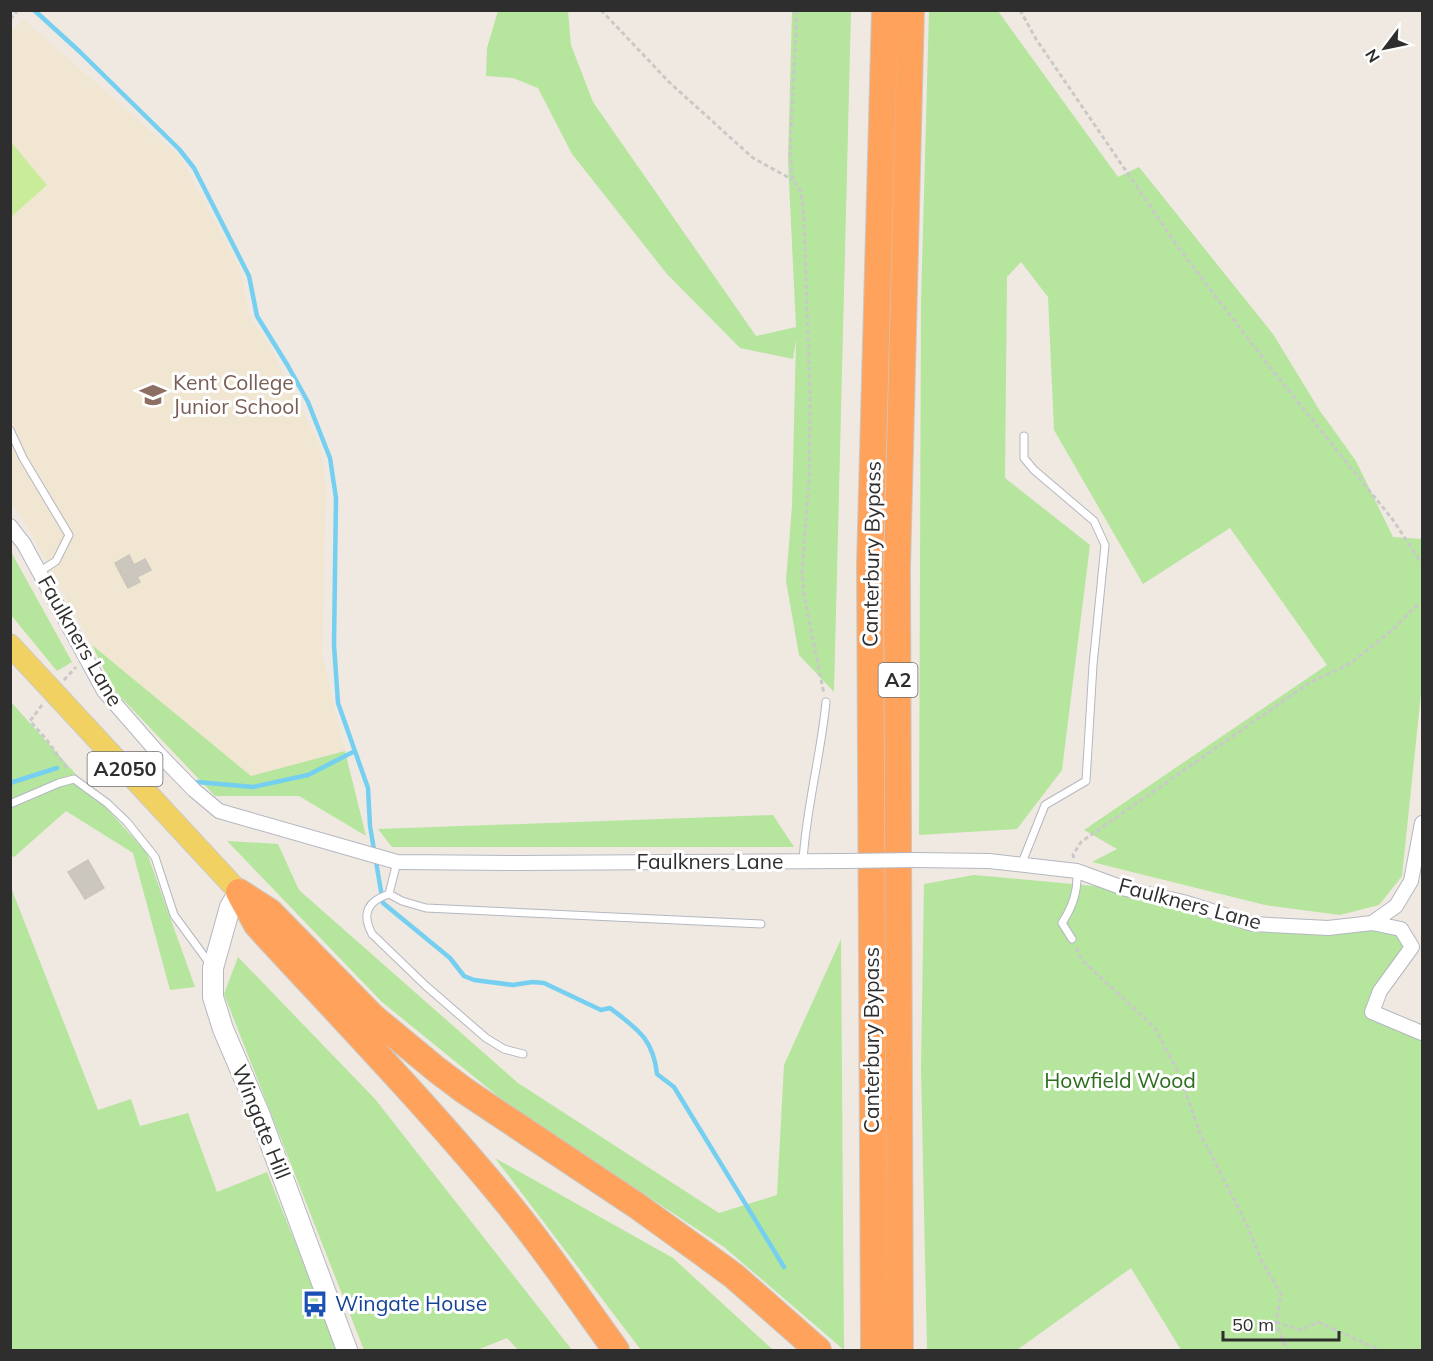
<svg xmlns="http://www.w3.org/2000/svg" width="1433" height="1361" viewBox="0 0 1433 1361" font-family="Mulish,sans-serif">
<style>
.education{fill:#f0e6d1}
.green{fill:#b6e59e}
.pitch{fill:#c9ec9a}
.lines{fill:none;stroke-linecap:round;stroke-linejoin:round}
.stream{stroke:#75cff0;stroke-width:4.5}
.building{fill:#cbc7bf;stroke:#cbc5ba;stroke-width:1.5}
.lane-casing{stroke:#b4b7c1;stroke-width:9}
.street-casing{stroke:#b4b7c1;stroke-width:16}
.secondary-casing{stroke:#b4b7c1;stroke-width:22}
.primary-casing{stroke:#c9c9c9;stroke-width:23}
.highway-casing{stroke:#c9c9c9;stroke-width:28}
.path{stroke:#c9c9c9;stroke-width:3;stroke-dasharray:4.5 3;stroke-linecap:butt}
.lane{stroke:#fff;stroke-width:7}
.street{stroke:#fff;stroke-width:14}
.secondary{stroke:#fff;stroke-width:20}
.primary{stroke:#f2d163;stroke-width:21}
.highway{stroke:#ffa35c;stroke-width:26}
.street-bridge-casing{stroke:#b4b7c1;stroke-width:16;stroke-linecap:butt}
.street-bridge{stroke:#fff;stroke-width:14}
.labels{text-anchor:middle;stroke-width:6;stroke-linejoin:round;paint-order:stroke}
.shield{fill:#fff;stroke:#6d6d6d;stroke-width:1.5}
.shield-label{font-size:20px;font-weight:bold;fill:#2e2e2e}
.education-label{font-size:21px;fill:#785e54;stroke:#fff;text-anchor:start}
.street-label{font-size:21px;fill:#2e2e2e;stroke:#fff}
.park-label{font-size:21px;fill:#2c6e1b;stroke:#fff}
.transit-label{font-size:21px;fill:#164399;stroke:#fff;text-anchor:start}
</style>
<rect width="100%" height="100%" fill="#efe9e1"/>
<!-- education -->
<path class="education" d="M23,19L180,157L240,268L249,316L269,345L320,445L326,486L322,654L345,751L251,776L92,645L21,516L11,503L10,33Z"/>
<!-- green -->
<path class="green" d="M498,11H568L571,45L593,102L756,336L796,327L788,161L792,11H851L834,692L799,655L786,581L792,506L796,340L793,359L740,348L667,274L572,154L538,88L513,78L486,76L487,48Z
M929,11H998L1118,177L1139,167L1273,334L1320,411L1356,461L1393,537L1422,539V684L1402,876L1379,905L1340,915L1265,905L1092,862L1117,849L1084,830L1327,665L1230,528L1143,584L1054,430L1048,297L1021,262L1007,277L1005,478L1090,545L1062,770L1017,829L919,835L921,303Z
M10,550L72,662L57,671L11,615Z
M92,645L251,776L345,751L366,836L299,796H215L114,690Z
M10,701L147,853L195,987L170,990L133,853L66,811L14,857L11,856Z
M773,815L794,847H392L378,829Z
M227,841L278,844L299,890L518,1083L719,1213L777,1195L784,1065L841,939L844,1350L724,1247L504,1101L382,1002Z
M974,875L1126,889L1253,924L1401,929L1412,947L1372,1012L1422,1033V1350H1181L1131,1268L1017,1350H927L921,1068L924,884Z
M10,885L98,1110L131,1099L140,1126L188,1113L217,1192L267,1172L338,1350H11Z
M238,957L375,1099L572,1350H518L507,1338L477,1350H364L224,994Z
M495,1158L673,1258L773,1350H641Z"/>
<!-- pitch -->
<path class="pitch" d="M11,142L47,185L11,217L10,216Z"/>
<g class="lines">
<!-- stream -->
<path class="stream" d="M34,10L79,51L179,149L194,168L249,276L257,316L288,366L308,402L330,458L336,498L334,645L338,703L368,788L370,826L383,903L450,958L464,976L474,980L513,985L532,982L544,983L601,1010L610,1008C637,1029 653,1038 657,1074L674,1087L784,1267
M197,782L253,787L308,775L355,751
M10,783L57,768"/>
</g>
<!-- building -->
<path class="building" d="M129,555L134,565L145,559L151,570L137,577L140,582L128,588L115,563Z
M88,860L104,888L85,899L68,872Z"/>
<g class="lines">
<!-- lane casing -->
<g class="lane-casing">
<path id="lane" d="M10,430L23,458L69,535L56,561L39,572
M10,804L59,783L74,779L107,803L127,822L155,857L174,915L210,964
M803,861C806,808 821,755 826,702
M1021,865L1045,805L1086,781L1093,665L1105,545L1094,521L1034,470L1024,458V436
M389,894L397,862
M1072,939L1062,923C1073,906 1078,891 1077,871
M523,1054L504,1049L486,1038L426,986L372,934C361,913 368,901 389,894L402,901L426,908L761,924"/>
</g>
<!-- street casing -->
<g class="street-casing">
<path id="street" d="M10,526L24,544L104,691L158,753L194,790L219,811L397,862L517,863L845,861
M915,860L989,861L1077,871L1126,889L1183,902L1253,924L1328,928L1372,923L1401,929L1412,947L1380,991L1372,1012L1422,1033
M1372,923L1396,906L1411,881L1422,823"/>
</g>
<!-- secondary casing -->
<g class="secondary-casing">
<path id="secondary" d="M239,892L230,907L213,968V997L223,1029L259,1113L347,1350"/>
</g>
<!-- primary casing -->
<g class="primary-casing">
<path id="primary" d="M10,645L239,892"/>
</g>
<!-- highway casing -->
<g class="highway-casing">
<path id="highway" d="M239,892L270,912L373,1017L437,1070L465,1091L636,1205L704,1254L734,1276L818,1350
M241,896L257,925C337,1012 420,1098 496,1189C539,1240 577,1296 616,1350
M874,1350L870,565L885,10
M900,1350L897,568L911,10"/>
</g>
<!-- path -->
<path class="path" d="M601,10L669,82L753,158L793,180
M797,10L790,153L793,180L801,191L804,218L810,397L809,481L802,573L804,595L824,694
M1020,10L1036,39L1180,250L1273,371L1393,520L1422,564
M10,19L18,10
M64,680L76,667
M42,705L30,721L47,740L68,770
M1074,858L1073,855L1081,842L1309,683L1351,663L1397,626L1414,607L1422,605
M1076,948L1082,960L1155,1028L1180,1076L1199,1131L1248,1227L1261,1260L1281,1294L1276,1322L1287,1350
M1276,1322L1301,1330L1318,1322L1380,1350"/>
<!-- lane -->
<use href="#lane" class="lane"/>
<!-- street -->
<use href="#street" class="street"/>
<!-- secondary -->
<use href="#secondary" class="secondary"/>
<!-- primary -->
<use href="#primary" class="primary"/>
<!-- highway -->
<use href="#highway" class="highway"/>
<!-- street-bridge casing -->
<g class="street-bridge-casing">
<path id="street-bridge" d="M845,861L915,860"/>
</g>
<!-- street-bridge -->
<use href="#street-bridge" class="street-bridge"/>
</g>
<!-- icons -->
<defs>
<g id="school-bare" transform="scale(2.07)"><path d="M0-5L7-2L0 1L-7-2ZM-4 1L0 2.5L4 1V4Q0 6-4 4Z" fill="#8d6e63" stroke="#fff" stroke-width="2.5" paint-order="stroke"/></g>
<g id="bus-bare" transform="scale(2.07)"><path d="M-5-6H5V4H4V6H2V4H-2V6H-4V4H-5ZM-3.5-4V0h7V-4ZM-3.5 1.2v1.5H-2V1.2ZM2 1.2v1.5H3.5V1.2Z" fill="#1a4fb4" stroke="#fff" stroke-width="2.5" paint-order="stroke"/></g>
</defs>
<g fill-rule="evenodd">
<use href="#school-bare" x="153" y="395"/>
<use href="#bus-bare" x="315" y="1304"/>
</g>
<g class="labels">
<!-- shield labels -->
<g class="shield">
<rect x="878.5" y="663" width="39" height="34" rx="4.5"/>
<rect x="87.5" y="752" width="75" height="34" rx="4.5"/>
</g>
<g class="shield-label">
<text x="898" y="687">A2</text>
<text x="125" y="776">A2050</text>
</g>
<!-- education labels -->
<g class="education-label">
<text x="173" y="390">Kent College<tspan x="173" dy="24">Junior School</tspan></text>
</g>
<!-- street labels -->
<g class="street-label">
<text transform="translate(872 554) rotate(-89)" y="7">Canterbury Bypass</text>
<text transform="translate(80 641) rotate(60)" y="7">Faulkners Lane</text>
<text x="710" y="869">Faulkners Lane</text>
<text transform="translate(1190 904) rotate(15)" y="7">Faulkners Lane</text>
<text transform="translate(872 1040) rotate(-90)" y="7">Canterbury Bypass</text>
<text transform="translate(261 1122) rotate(68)" y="7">Wingate Hill</text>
</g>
<!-- park labels -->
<g class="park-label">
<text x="1120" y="1088">Howfield Wood</text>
</g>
<!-- transit labels -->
<g class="transit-label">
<text x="335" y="1311">Wingate House</text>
</g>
</g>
<!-- border -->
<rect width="1433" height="1361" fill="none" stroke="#2e2e2e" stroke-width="24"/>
<!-- north arrow -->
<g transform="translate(1385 48) rotate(238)" stroke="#ffffff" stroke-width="4.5" paint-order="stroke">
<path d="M0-4.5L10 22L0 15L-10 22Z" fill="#2e2e2e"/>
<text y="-9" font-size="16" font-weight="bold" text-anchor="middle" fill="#2e2e2e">N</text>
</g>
<!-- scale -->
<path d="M1223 1331v9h116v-9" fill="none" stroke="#2e2e2e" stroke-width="3"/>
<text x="1232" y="1331" font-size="18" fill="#2e2e2e" stroke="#ffffff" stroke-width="4.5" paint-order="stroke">50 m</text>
</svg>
